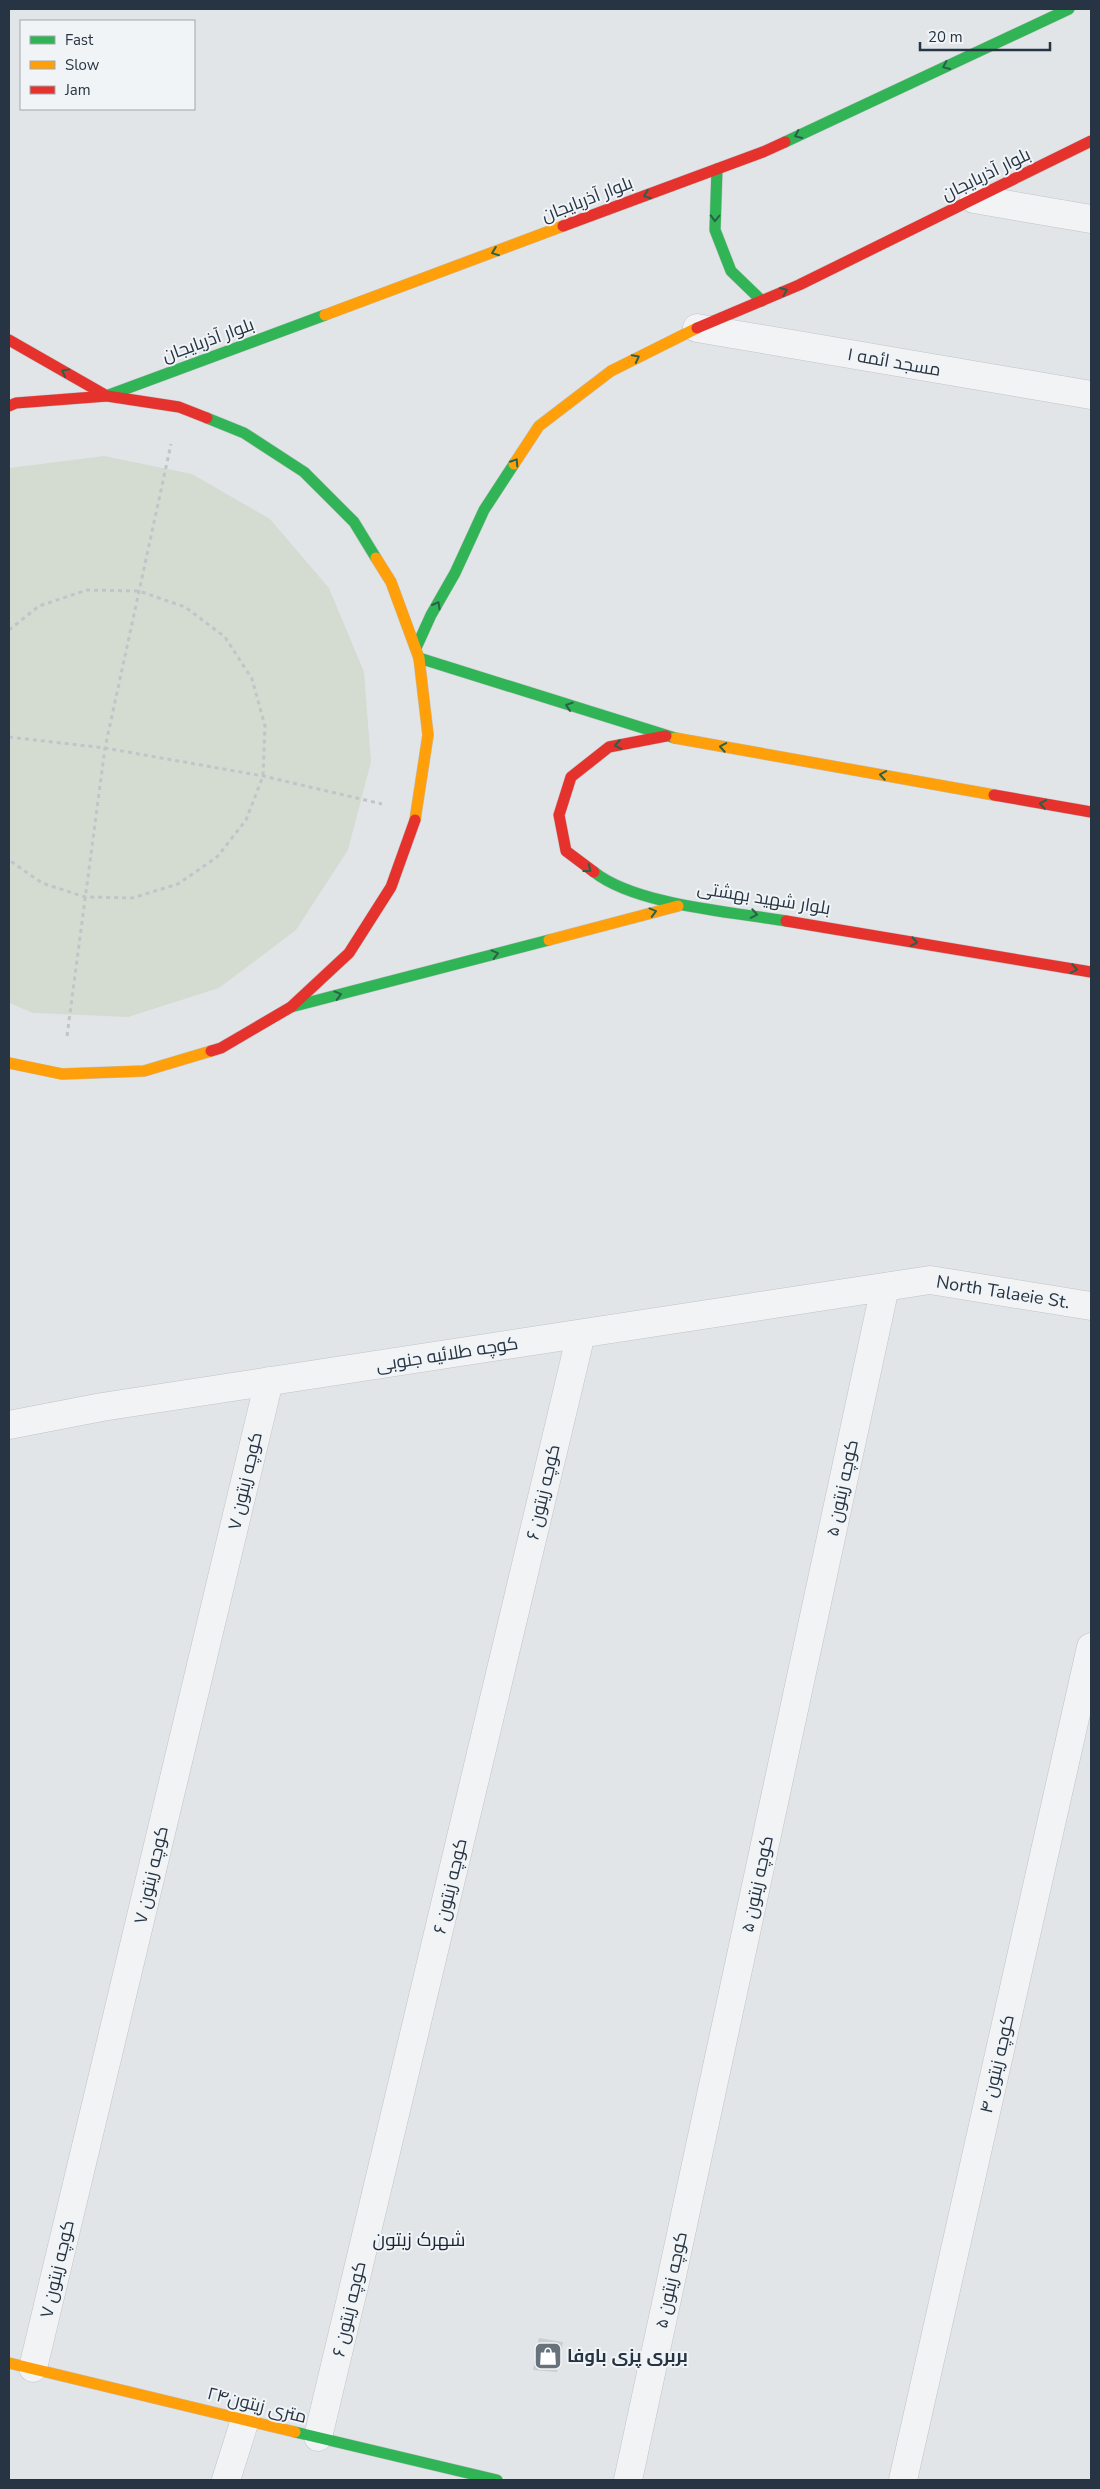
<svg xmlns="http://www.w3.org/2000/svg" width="1100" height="2489" viewBox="0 0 1100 2489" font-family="'Nunito Sans',Cairo,sans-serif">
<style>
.green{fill:#d4dcd2}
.building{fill:#cbcdd0}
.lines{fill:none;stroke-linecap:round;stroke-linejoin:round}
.street-casing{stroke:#c0c3c6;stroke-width:29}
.fast-casing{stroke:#c0c3c6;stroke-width:12}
.slow-casing{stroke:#c0c3c6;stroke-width:12}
.jam-casing{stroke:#c0c3c6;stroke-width:12}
.path{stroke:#c1c4c8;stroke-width:3;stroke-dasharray:4 4;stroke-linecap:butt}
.street{stroke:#f2f3f4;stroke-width:28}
.fast{stroke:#30b455;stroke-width:11}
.slow{stroke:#ff9f0a;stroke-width:11}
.jam{stroke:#e5322d;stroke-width:11}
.oneway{stroke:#2a6149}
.labels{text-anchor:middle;stroke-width:4;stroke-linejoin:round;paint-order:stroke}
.street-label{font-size:18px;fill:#273443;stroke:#f0f4f7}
.poi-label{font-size:18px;font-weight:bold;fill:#273443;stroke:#f0f4f7;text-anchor:start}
.neighbourhood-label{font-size:19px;fill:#192534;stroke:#f0f4f7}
</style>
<rect width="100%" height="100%" fill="#e2e5e8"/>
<!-- green -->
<path class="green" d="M104,456L192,474L270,519L329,588L364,672L371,762L348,850L296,930L219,988L128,1017L33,1013L9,1003V468Z"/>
<!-- building -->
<path class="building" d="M539,2338L563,2342L557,2372L533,2370Z"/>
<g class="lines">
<!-- street casing -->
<g class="street-casing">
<path id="street" d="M974,199L1091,219
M697,328L1091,395
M9,1425L102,1407L930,1280L1091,1306
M33,2368L269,1381
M318,2437L581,1334
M226,2480L245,2420
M628,2480L885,1287
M903,2480L1091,1647"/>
</g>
<!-- fast casing -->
<g class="fast-casing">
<path id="fast" d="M785,142L1069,9
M717,169L715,230L731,271L762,301
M109,395L325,315
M207,418L244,433L304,472L354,522L376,558
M416,648L431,615L455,573L484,510L514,464
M419,658L675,738
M594,872C636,905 732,912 786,921
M291,1007L549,940
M295,2432L497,2480"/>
</g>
<!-- slow casing -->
<g class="slow-casing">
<path id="slow" d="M325,315L563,226
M514,464L539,426L611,371L697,328
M376,558L391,582L419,658L428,735L415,820
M675,738L994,795
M549,940L678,906
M9,1063L62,1074L144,1071L211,1051
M9,2363L295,2432"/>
</g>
<!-- jam casing -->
<g class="jam-casing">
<path id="jam" d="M563,226L763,152L785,142
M697,328L799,285L1091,141
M9,340L107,396
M9,406L16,403L107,396L179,407L207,418
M994,795L1091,812
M594,872L566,851L559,815L571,777L609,747L666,736
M786,921L1091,972
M211,1051L221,1048L291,1007L349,953L391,887L415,820"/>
</g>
<!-- path -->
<path class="path" d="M9,630L39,606L87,590L139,591L185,607L225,637L252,679L265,726L263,776L246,820L217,857L178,884L132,898L85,897L42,883L9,860
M9,737L105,748L263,776L382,804
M67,1036L105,748L171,444"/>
<!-- street -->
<use href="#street" class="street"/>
<!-- fast -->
<use href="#fast" class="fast"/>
<!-- slow -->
<use href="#slow" class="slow"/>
<!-- jam -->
<use href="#jam" class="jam"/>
</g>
<!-- one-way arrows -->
<defs><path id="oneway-chevron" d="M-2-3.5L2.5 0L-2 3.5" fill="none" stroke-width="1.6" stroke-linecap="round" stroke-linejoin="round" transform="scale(1.25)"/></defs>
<g class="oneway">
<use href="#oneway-chevron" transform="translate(946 66) rotate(155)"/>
<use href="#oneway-chevron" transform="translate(798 135) rotate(155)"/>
<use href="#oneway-chevron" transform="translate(647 195) rotate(159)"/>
<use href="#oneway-chevron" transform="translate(715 218) rotate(92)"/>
<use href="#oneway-chevron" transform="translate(495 252) rotate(159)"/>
<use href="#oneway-chevron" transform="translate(784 291) rotate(-23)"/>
<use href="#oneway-chevron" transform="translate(636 358) rotate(-27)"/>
<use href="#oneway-chevron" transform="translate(65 372) rotate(-151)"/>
<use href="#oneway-chevron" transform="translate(515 462) rotate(-57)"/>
<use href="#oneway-chevron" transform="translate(437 605) rotate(-60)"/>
<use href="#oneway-chevron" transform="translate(569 706) rotate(-162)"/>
<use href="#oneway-chevron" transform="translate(618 745) rotate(169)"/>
<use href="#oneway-chevron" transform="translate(723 747) rotate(-170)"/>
<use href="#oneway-chevron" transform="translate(883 775) rotate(-170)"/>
<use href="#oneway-chevron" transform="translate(1043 804) rotate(-170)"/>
<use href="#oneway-chevron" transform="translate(588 869) rotate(38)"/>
<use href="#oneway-chevron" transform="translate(653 912) rotate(-15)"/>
<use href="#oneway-chevron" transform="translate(754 914) rotate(10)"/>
<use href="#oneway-chevron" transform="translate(914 942) rotate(10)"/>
<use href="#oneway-chevron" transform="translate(495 954) rotate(-15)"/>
<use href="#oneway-chevron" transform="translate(1074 969) rotate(10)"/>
<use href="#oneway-chevron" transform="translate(338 995) rotate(-15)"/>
</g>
<!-- icons -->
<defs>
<g id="shop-square" transform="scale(1.4375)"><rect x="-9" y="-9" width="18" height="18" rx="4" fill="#68727d" stroke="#f0f4f7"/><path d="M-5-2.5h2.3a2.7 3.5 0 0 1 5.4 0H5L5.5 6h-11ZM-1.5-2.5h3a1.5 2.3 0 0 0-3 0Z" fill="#fff"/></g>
</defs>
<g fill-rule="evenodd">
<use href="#shop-square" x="548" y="2356"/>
</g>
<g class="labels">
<!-- street labels -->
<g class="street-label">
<text transform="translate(986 174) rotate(-26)" y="6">بلوار آذربایجان</text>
<text transform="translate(587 199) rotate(-21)" y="6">بلوار آذربایجان</text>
<text transform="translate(208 340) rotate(-20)" y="6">بلوار آذربایجان</text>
<text transform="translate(894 362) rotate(10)" y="6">مسجد ائمه ۱</text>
<text transform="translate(764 898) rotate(9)" y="6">بلوار شهید بهشتی</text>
<text transform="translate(1003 1292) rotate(9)" y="6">North Talaeie St.</text>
<text transform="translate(447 1354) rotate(-9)" y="6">کوچه طلائیه جنوبی</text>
<text transform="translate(245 1481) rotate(-77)" y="6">کوچه زیتون ۷</text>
<text transform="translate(842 1488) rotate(-78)" y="6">کوچه زیتون ۵</text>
<text transform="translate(543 1492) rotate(-77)" y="6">کوچه زیتون ۶</text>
<text transform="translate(151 1875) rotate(-77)" y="6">کوچه زیتون ۷</text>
<text transform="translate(757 1884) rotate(-78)" y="6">کوچه زیتون ۵</text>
<text transform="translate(450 1886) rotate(-77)" y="6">کوچه زیتون ۶</text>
<text transform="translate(997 2064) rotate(-77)" y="6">کوچه زیتون ۴</text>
<text transform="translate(57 2269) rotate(-77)" y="6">کوچه زیتون ۷</text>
<text transform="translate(671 2280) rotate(-78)" y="6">کوچه زیتون ۵</text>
<text transform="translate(349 2309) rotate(-77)" y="6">کوچه زیتون ۶</text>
<text transform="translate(257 2405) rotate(14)" y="6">۲۴متری زیتون</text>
</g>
<!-- poi labels -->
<g class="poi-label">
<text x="567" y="2362">بربری پزی باوفا</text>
</g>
<!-- neighbourhood labels -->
<g class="neighbourhood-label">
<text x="419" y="2246">شهرک زیتون</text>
</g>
</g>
<!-- border -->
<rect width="1100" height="2489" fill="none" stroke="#273443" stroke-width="20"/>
<!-- legend -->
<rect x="20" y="20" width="175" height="90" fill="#f0f4f7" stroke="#a0a7af"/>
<rect x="30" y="36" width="25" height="8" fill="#30b455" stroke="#a0a7af"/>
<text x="65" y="45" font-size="15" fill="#273443">Fast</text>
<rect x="30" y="61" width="25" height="8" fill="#ff9f0a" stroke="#a0a7af"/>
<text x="65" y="70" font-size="15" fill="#273443">Slow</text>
<rect x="30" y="86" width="25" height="8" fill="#e5322d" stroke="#a0a7af"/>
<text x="65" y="95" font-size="15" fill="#273443">Jam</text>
<!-- scale -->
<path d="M920 42v8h130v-8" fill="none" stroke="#273443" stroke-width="2.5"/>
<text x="928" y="42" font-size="15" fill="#273443" stroke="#f0f4f7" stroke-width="4" paint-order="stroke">20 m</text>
</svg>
